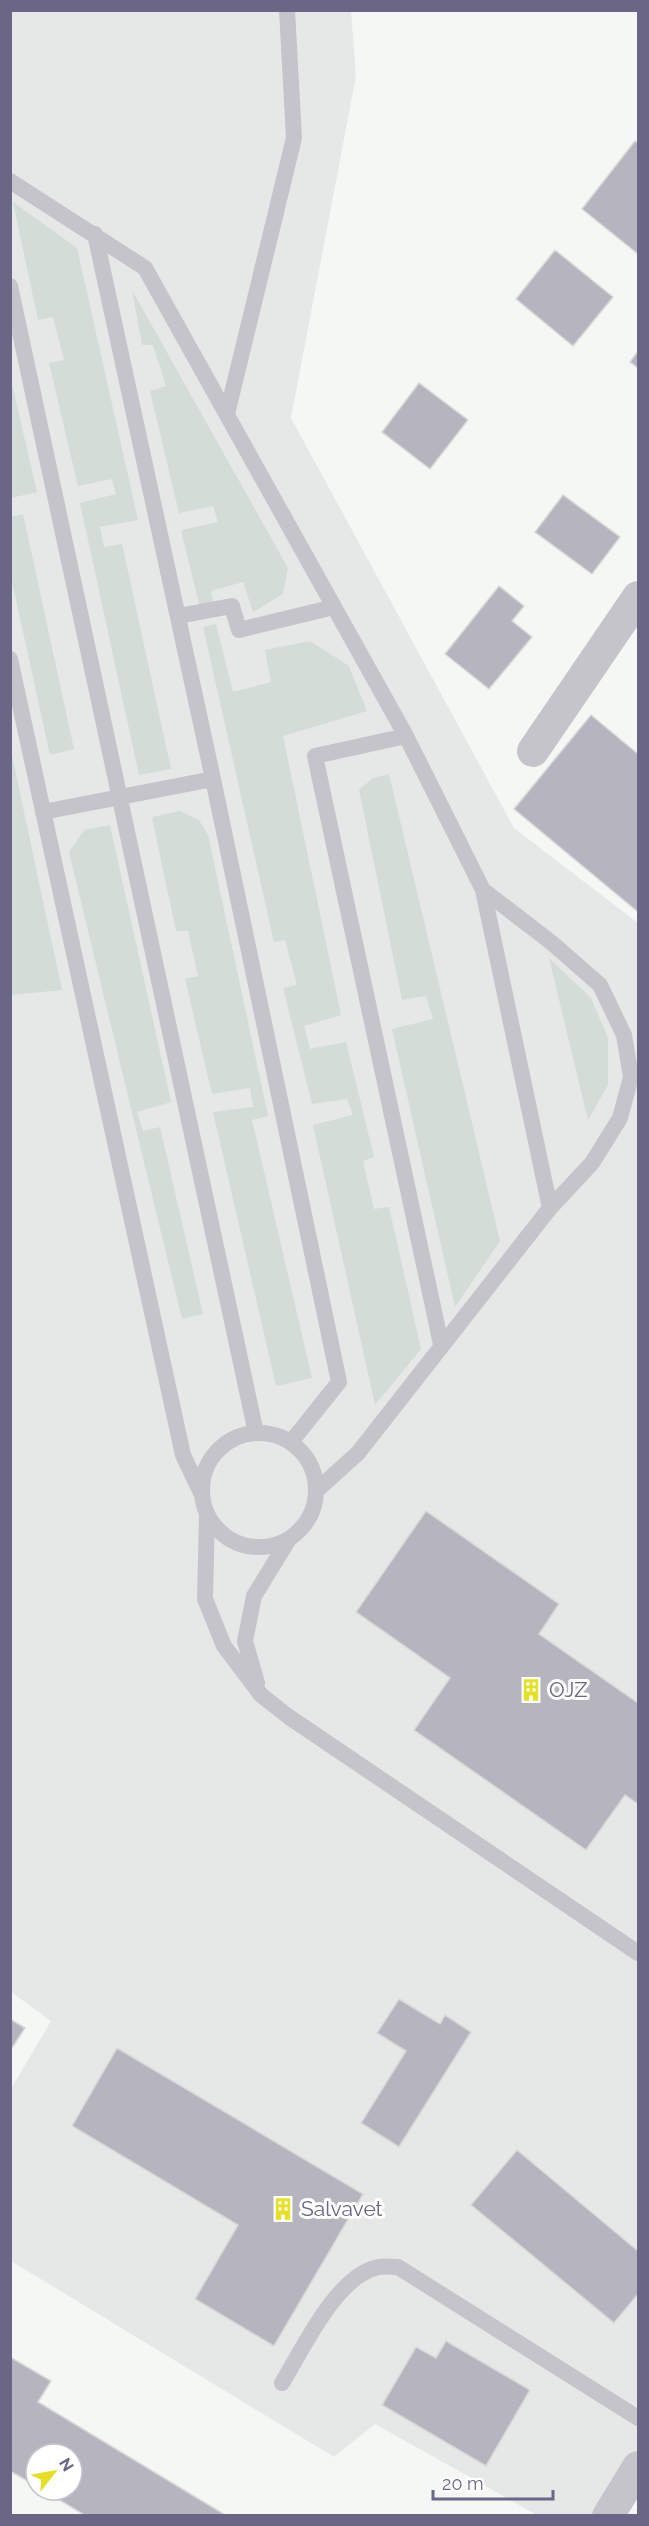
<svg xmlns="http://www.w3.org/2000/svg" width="649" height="2526" viewBox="0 0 649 2526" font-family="Raleway,sans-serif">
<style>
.built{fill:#e6e8e7}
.green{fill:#d3dcd6}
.building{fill:#b6b5bf;stroke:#d7d9d6;stroke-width:1.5}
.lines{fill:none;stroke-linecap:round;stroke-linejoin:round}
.lane{stroke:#c5c4cb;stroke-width:16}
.street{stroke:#c5c4cb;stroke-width:32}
.labels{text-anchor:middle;stroke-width:6;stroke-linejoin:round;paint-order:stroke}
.poi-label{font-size:21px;fill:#6b6685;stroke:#fff;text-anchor:start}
</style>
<rect width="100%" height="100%" fill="#f5f7f4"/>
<!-- built -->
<path class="built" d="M11,11H351L356,76L291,418L514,828L638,923V2467L608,2515H537L375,2424L334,2457L11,2261V2089L51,2021L11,1992Z"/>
<!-- green -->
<path class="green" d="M13,202L77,248L138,520L100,527L104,547L122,544L171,769L139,775L80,503L116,494L112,479L78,486L49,363L64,360L53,317L38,320Z
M132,290L288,568L283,594L253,612L243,582L211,591L214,605L200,608L181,530L218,522L213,506L179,513L150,391L166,386L153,345H142Z
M10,376L37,492L11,498H10Z
M23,514L74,749L50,755L11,577V517Z
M216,624L233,692L271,682L265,650L310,641L349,666L367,711L283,736L341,1015L304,1026L310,1049L346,1042L374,1157L363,1161L374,1209L389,1207L421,1349L375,1405L313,1125L353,1115L347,1099L312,1104L283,988L297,985L285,940L274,942L203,627Z
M11,751L62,990L11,995Z
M389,774L500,1241L455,1307L392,1029L433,1019L426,996L402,1000L359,790L373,778Z
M180,811L199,820L208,835L268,1116L252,1120L312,1378L276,1386L213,1112L253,1107L250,1088L212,1094L185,979L198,976L188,931H176L152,817Z
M110,825L171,1102L137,1112L143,1131L160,1127L203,1314L182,1319L69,852L84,830Z
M549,958L591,998L608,1038V1085L588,1120Z"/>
<!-- building -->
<path class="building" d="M635,141L638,143V254L582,209Z
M555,250L613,297L573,346L516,299Z
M638,351V368L630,362Z
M419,383L468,420L430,469L382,432Z
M563,495L620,537L592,574L535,532Z
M499,586L524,606L512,621L532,637L489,689L445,654Z
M591,715L638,754V912L514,809Z
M426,1511L559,1604L539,1634L638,1703V1804L625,1795L586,1850L414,1730L450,1678L356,1612Z
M399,1999L440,2024L445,2015L471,2032L399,2147L361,2123L406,2051L377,2033Z
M10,2019L25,2028L10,2051Z
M117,2048L363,2194L274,2346L195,2299L238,2225L72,2126Z
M517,2150L638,2251V2294L614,2323L471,2205Z
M446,2341L530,2390L486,2466L382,2405L416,2347L436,2358Z
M10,2357L51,2381L38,2402L227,2516H86L43,2490H72V2454H36V2486L10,2471Z"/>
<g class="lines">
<!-- lane -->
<path class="lane" d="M10,181L145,268L406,736L483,890L550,1208L358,1453L316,1491
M95,234L213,779L339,1382L291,1442
M10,286L256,1433
M227,414L294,138L287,10
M178,616L232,606L239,630L334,607
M10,659L183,1455L202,1495
M406,736L315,756L441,1344
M43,812L213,779
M483,890L552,943L600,985L624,1035L631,1077L620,1118L592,1163L550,1208
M202 1490a57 57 0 1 1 114 0a57 57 0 1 1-114 0Z
M207,1514L205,1599L224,1646L261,1695L289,1717L638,1953
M257,1683L245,1641L254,1596L289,1539
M282,2383C303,2349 335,2279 375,2268C382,2265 391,2267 398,2267L638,2418"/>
<!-- street -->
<path class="street" d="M533,751L638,597
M608,2516L638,2467"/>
</g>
<!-- icons -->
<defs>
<g id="building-bare" transform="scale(1.8)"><path d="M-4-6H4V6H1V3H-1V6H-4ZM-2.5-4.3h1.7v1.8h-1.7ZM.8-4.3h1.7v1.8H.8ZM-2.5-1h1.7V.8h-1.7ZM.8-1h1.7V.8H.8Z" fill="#e5df25" stroke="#fff" stroke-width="2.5" paint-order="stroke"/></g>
</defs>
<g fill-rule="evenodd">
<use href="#building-bare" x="531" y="1690"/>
<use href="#building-bare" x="283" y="2209"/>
</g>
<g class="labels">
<!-- poi labels -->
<g class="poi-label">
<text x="549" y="1697">OJZ</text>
<text x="301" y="2216">Salvavet</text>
</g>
</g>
<!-- border -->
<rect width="649" height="2526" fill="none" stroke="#6b6685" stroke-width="24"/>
<!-- north arrow -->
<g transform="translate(54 2472) rotate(59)"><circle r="28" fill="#ffffff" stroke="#c4c2ce" stroke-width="1.5"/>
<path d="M0-4.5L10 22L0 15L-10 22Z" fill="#e5df25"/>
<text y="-9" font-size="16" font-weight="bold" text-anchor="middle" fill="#6b6685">N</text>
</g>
<!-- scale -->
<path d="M433 2490v9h120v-9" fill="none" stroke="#6b6685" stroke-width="3"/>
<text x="442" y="2490" font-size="18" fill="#6b6685" stroke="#ffffff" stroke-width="4.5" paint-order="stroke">20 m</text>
</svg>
